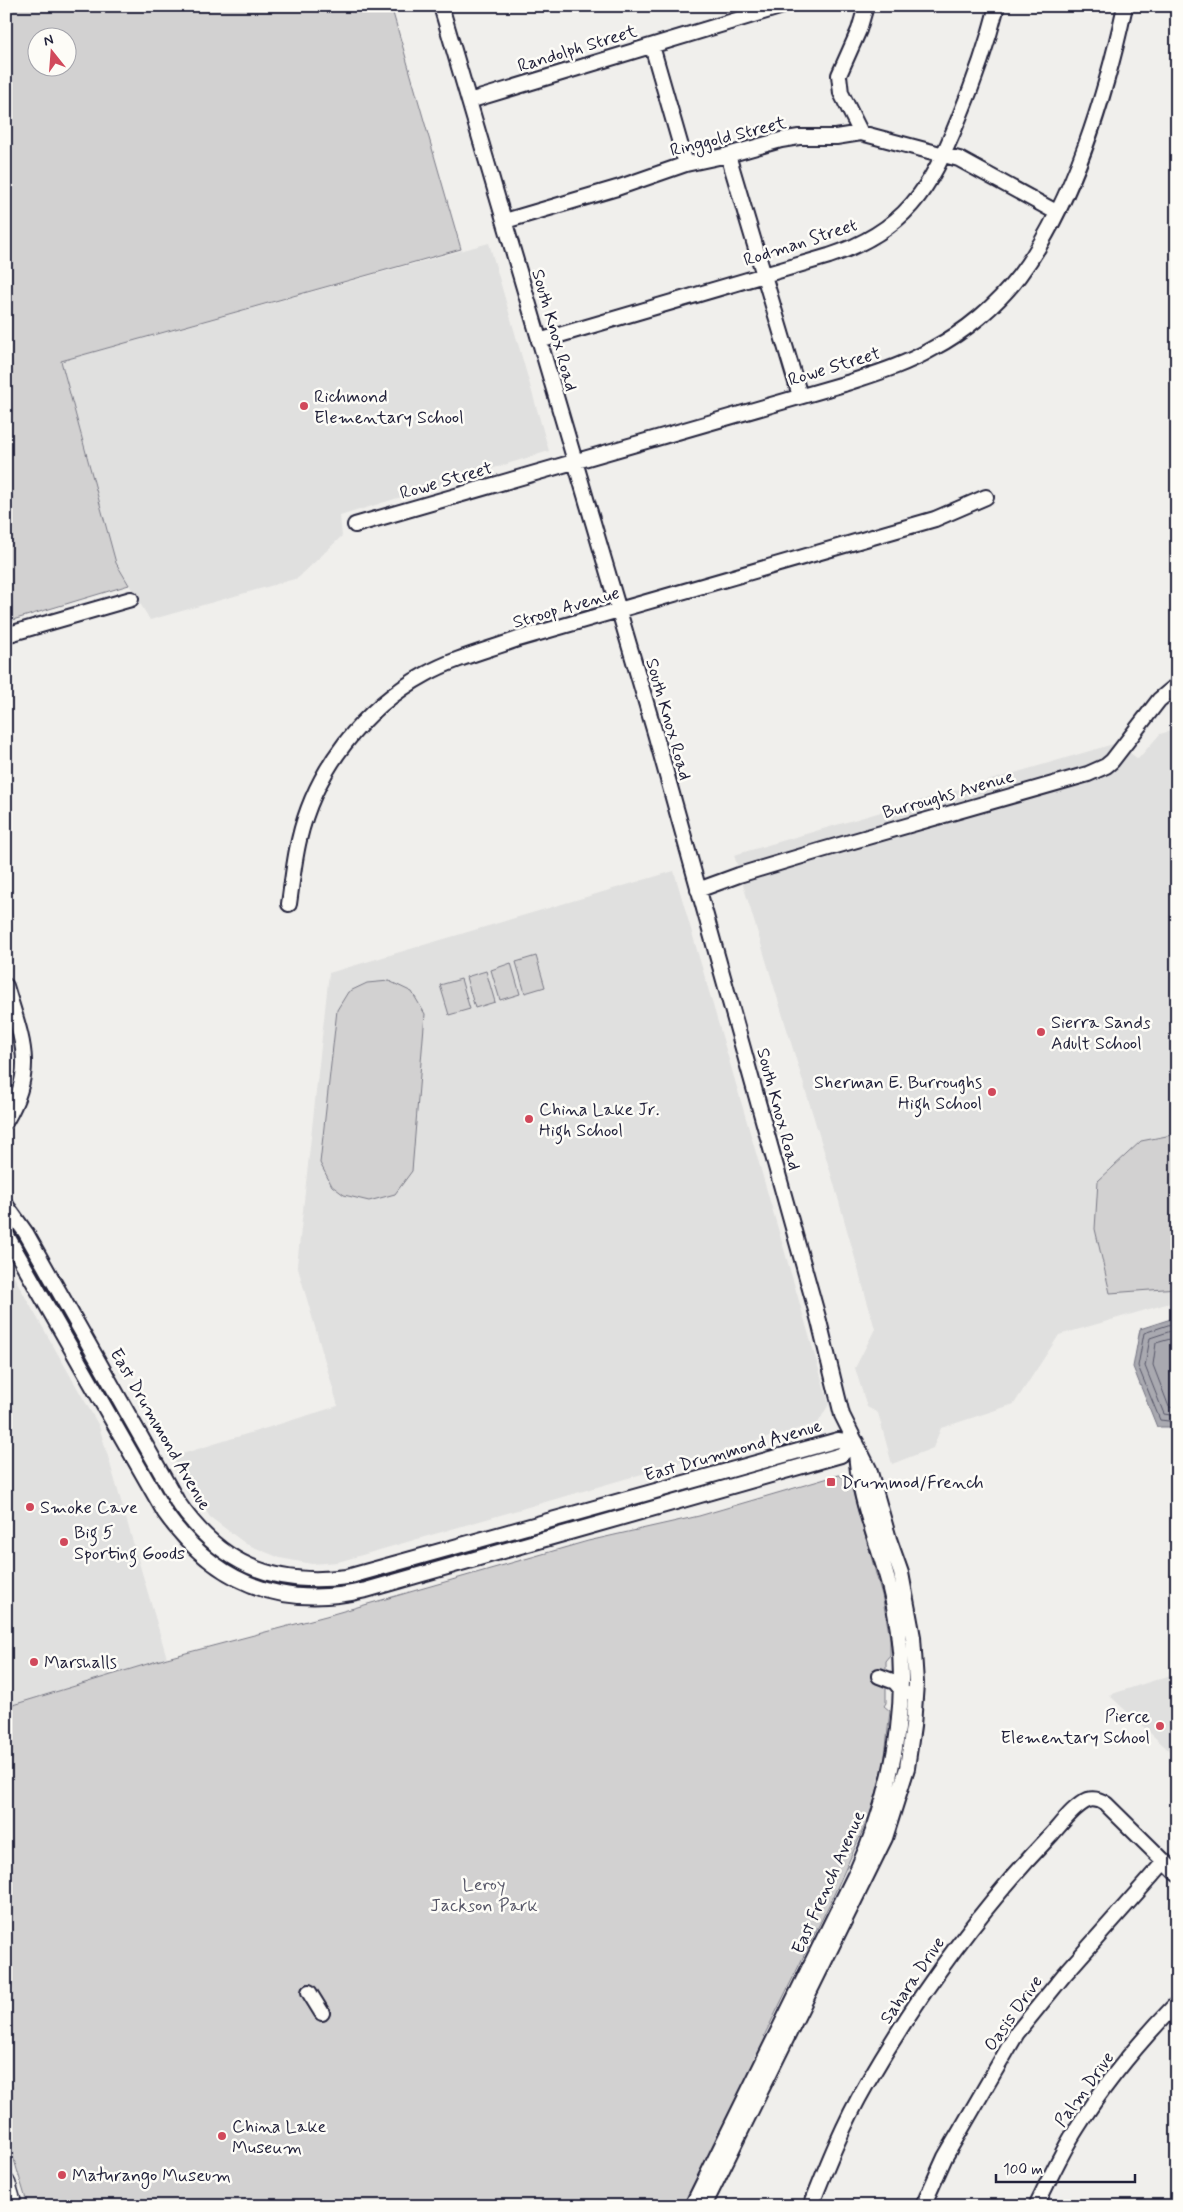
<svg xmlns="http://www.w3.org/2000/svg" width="1183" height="2212" viewBox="0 0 1183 2212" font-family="Mynerve,sans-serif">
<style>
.built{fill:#e0e0df}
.green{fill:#d2d1d1;stroke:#7a7a86;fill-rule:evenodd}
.water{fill:#a9a9b0;stroke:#737381}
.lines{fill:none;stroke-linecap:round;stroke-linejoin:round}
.shore{stroke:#58586a;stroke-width:1}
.minor-casing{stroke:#22223b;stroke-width:18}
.major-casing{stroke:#22223b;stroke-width:21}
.minor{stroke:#fdfcf7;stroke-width:14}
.major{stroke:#fdfcf7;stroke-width:18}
.poi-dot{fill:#d1495b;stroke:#fdfcf7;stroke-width:2}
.labels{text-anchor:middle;stroke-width:5;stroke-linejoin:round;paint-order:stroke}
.street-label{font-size:18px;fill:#22223b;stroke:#fdfcf7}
.poi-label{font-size:18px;fill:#22223b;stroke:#fdfcf7;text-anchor:start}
.park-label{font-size:18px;fill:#575768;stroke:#fdfcf7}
</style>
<rect width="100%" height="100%" fill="#f0efec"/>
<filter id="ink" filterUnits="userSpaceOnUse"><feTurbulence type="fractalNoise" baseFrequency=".02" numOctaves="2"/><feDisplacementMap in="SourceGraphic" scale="10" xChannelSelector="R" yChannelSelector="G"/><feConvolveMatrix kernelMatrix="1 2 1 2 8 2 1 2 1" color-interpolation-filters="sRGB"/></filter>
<g filter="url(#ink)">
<!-- built -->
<path class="built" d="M489,243L549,451L340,516L342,536L298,578L150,620L116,563L61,361Z
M1177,729V1301L1059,1335L1014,1404L941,1428L933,1448L892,1464L878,1413L867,1407L855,1368L875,1329L834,1184L734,855L1117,743L1138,759L1160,734Z
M674,871L829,1404L818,1423L338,1562L312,1564L280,1558L246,1544L210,1517L172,1457L338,1406L297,1265L329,973Z
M6,1031L13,1053V1078L6,1101Z
M6,1263L99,1426L167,1658L6,1707Z
M1177,1673V1758L1109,1695Z"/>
<!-- green -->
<path class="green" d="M6,6H391L461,249L61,361L116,563L129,585L6,622ZM38,38H68V68H38Z
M536,956L545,987L525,993L516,962Z
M511,963L520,994L500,1000L491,970Z
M486,971L495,1002L475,1008L466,977Z
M461,979L470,1009L449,1015L440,985Z
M389,981L412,992L425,1014L412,1171L395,1194L369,1201L344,1195L332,1186L320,1163L337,1010L348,992L367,983Z
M1177,1134V1288L1110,1293L1095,1229L1098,1181L1141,1141Z
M839,1475L850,1482L882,1595L890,1638V1656L886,1661V1703L884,1706L890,1711L884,1765L871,1812L832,1899L764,2036L766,2038L683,2206H28L6,2133V1707L167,1658L326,1616L588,1541L699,1516Z"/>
<!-- water -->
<path class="water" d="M1177,1317V1427H1157L1133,1367L1140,1329Z"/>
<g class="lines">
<!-- shore -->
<path class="shore" d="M1177,1322L1144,1333L1138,1366L1160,1420L1177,1422
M1177,1329L1150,1338L1145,1366L1164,1414L1177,1416
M1177,1337L1156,1343L1153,1365L1169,1407L1177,1408"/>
<!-- minor casing -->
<g class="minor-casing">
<path id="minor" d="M441,6L655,733L819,1321L842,1415L869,1469L889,1539L901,1573L913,1637L916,1683L913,1726L907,1768L885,1838L704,2206
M652,46L686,164
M469,101L783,6
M861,133L841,93L839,75L859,30L866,6
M728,155L800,396
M505,221L617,188L686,164L728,155L781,140L799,137H836L861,133L959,159L1056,212
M539,341L829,256C905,231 930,190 959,118C974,82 987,45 997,6
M355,525L844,384C874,374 905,365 932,349C965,332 997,305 1019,276C1073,204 1106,94 1125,6
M6,635L131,599
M698,890L739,875L822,850L1088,774L1106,766L1112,761L1159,700L1177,685
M289,904C292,883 294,861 299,840C315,770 363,708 426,674C455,658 488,650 518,639L935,519L986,497
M6,986C22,1040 37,1068 6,1121
M6,1205L26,1233L177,1501C219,1563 272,1587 347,1577L838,1440L856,1442
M6,1234L165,1513C215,1583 282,1610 366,1590L841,1455L856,1442
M879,1676L895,1682L904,1693
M309,1992L322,2013
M692,2206L856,1873C898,1781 915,1679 888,1581C876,1537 857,1494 856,1448
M811,2206C827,2165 844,2123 866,2085C918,1995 980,1909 1052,1834C1062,1823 1074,1806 1088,1800C1095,1798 1100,1800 1106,1804L1177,1874
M923,2206L945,2157L1017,2033L1064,1975L1164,1862
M1036,2206C1049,2180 1061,2153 1077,2128C1105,2083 1140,2041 1177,2003"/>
</g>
<!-- major casing -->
<g class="major-casing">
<path id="major" d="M6,2183L13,2206"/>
</g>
<!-- minor -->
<use href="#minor" class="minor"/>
<!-- major -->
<use href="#major" class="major"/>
</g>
</g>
<!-- markers -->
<g class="poi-dot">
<circle cx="304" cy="406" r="5"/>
<circle cx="1041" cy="1032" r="5"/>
<circle cx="992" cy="1092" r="5"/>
<circle cx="529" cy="1119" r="5"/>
<rect x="826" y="1477" width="10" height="10" rx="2.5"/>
<circle cx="30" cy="1507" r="5"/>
<circle cx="64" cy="1542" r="5"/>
<circle cx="34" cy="1662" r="5"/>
<circle cx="1160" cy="1726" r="5"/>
<circle cx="222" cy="2136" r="5"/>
<circle cx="62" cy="2175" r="5"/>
</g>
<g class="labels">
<!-- street labels -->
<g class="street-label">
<text transform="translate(577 48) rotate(-17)" y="6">Randolph Street</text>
<text transform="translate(728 136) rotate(-14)" y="6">Ringgold Street</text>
<text transform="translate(800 242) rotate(-18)" y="6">Rodman Street</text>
<text transform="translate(555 330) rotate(74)" y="6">South Knox Road</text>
<text transform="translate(834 366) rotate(-17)" y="6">Rowe Street</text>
<text transform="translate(446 480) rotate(-16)" y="6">Rowe Street</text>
<text transform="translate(566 607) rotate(-16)" y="6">Stroop Avenue</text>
<text transform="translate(669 719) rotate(74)" y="6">South Knox Road</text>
<text transform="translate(948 794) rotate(-16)" y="6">Burroughs Avenue</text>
<text transform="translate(779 1109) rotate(75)" y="6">South Knox Road</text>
<text transform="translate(161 1429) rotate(60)" y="6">East Drummond Avenue</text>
<text transform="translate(733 1450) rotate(-16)" y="6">East Drummond Avenue</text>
<text transform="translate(828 1882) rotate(-66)" y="6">East French Avenue</text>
<text transform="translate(912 1980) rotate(-56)" y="6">Sahara Drive</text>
<text transform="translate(1013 2013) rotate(-55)" y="6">Oasis Drive</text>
<text transform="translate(1084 2089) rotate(-54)" y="6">Palm Drive</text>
</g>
<!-- poi labels -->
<g class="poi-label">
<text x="314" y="402">Richmond<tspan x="314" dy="21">Elementary School</tspan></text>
<text x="1051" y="1028">Sierra Sands<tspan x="1051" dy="21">Adult School</tspan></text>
<text x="982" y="1088" text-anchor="end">Sherman E. Burroughs<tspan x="982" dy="21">High School</tspan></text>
<text x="539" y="1115">China Lake Jr.<tspan x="539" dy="21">High School</tspan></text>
<text x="841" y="1488">Drummod/French</text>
<text x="40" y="1513">Smoke Cave</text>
<text x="74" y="1538">Big 5<tspan x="74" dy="21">Sporting Goods</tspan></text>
<text x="44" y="1668">Marshalls</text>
<text x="1150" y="1722" text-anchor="end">Pierce<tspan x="1150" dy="21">Elementary School</tspan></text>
<text x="232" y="2132">China Lake<tspan x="232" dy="21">Museum</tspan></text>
<text x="72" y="2181">Maturango Museum</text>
</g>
<!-- park labels -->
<g class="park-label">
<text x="484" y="1890">Leroy<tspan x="484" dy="21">Jackson Park</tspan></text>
</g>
</g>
<!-- margin -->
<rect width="1183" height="2212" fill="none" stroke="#fdfcf7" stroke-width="25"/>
<rect x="12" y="12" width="1158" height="2187" fill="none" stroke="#22223b" stroke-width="2" filter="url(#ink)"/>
<!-- north arrow -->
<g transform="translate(52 52) rotate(343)"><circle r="24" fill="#fdfcf7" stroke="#a5a5ac"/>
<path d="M0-4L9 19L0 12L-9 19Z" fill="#d1495b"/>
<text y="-8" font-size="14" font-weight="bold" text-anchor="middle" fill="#22223b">N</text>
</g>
<!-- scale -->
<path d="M996 2174v8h139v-8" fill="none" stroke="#22223b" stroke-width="2.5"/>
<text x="1003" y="2174" font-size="15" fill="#22223b" stroke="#fdfcf7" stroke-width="4" paint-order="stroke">100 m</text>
</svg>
